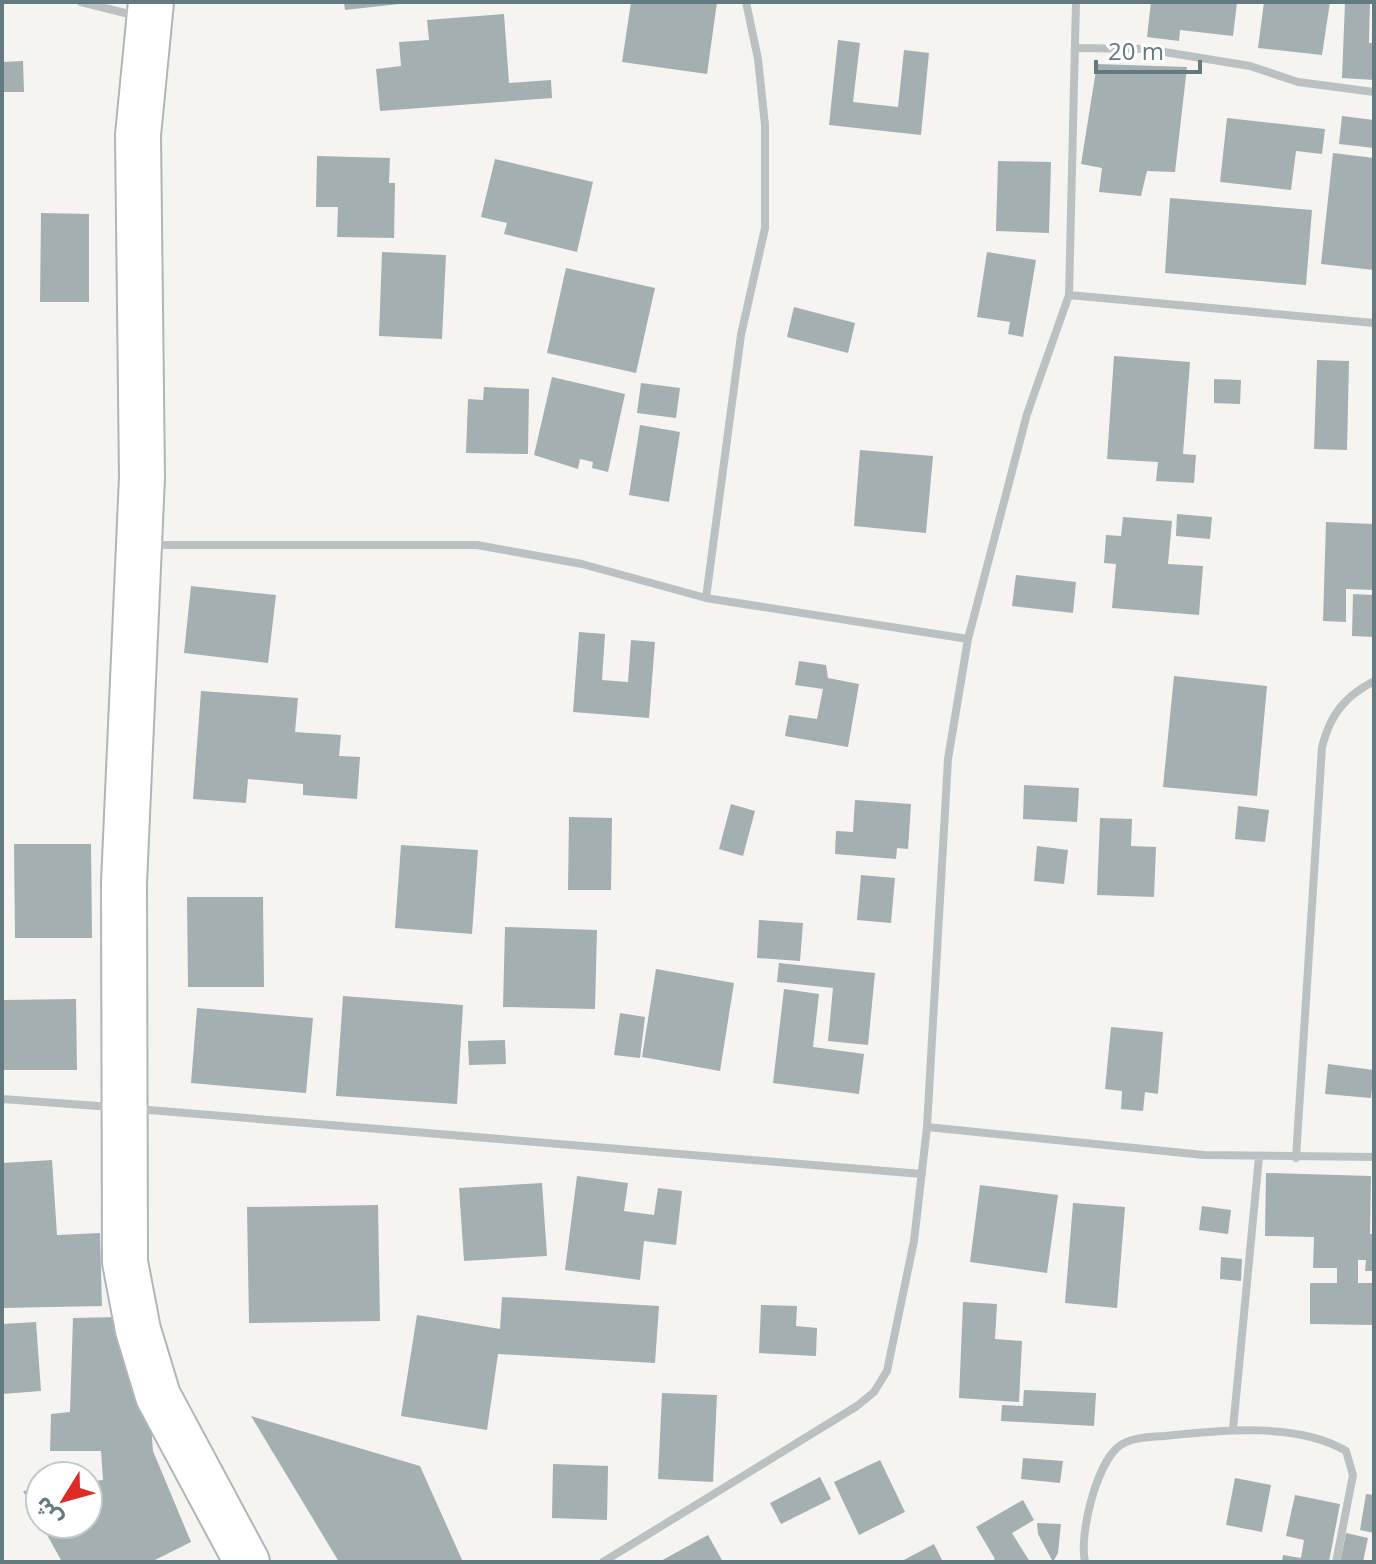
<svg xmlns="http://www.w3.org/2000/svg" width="1376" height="1564" viewBox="0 0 1376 1564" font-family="'Open Sans','Noto Sans Arabic',sans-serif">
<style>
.building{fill:#a4afb2}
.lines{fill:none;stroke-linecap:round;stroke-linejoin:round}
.secondary-casing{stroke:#aeb6b8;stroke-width:48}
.street{stroke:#bbc1c3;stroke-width:8}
.secondary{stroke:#fff;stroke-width:44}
</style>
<rect width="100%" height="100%" fill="#f5f4f1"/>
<!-- building -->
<path class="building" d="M344,2H399V4L345,10Z
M631,2H717L707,74L622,62Z
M1151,2H1237L1233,36L1180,30L1179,41L1147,37Z
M1264,2H1330L1322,55L1258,48Z
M1345,2H1370L1369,43H1374V80L1342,78Z
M504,14L509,83L551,80L552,98L380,111L376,69L401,66L399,42L429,40L427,20Z
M838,40L860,43L853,102L898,107L904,50L929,53L921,135L829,125Z
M23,61L24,92H2V62Z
M1097,64L1187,67L1175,172L1147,171L1141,196L1099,192L1102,168L1081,164Z
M1342,116L1374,120V148L1339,144Z
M1227,118L1325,129L1322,154L1296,151L1291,190L1220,182Z
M1333,153L1374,158V270L1321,264Z
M317,156L390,158L389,183H395L394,238L337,237L338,207H316Z
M495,159L593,182L577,252L504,234L507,223L481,217Z
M998,161L1051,162L1049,233L996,231Z
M1170,198L1312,210L1306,285L1165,273Z
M41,213L89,214V302H40Z
M382,252L446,255L442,339L379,336Z
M987,252L1036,260L1023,337L1008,334L1010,322L977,317Z
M566,268L655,288L636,373L547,353Z
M794,307L855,323L848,353L787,337Z
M1114,356L1190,362L1183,454L1196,455L1194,483L1156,481L1158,462L1107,459Z
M1317,360L1349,361L1347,450L1314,449Z
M552,377L625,394L608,472L592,468L593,462L580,459L578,469L534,455Z
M1214,379L1241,380L1240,404L1214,403Z
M641,383L680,388L676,418L637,413Z
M484,387L529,389L528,454L466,453L468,399L483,400Z
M640,425L680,432L669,502L629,495Z
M860,450L933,456L926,533L854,526Z
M1177,514L1212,517L1210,539L1176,536Z
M1123,517L1172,521L1168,564L1203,566L1199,615L1112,608L1116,564L1104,563L1106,535L1121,536Z
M1326,522L1374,524V590L1346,589V622L1323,621Z
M1016,575L1076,582L1073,613L1012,606Z
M191,586L276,595L268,663L184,653Z
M1353,594L1374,595V637L1352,636Z
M579,632L605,634L602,680L628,682L631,640L655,642L649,718L573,712Z
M799,661L826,665L828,678L859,684L848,747L785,736L789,715L817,719L823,689L795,685Z
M1174,676L1267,686L1257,796L1163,787Z
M201,691L298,698L295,732L341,735L339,756L360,757L357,799L303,795V784L248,779L246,803L193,799Z
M1024,785L1079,788L1077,822L1023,819Z
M855,800L911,804L908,849L897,848L896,859L835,854L836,831L853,832Z
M731,804L755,811L743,856L719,849Z
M1238,806L1269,810L1265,842L1235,839Z
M569,817L612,818L611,890H568Z
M1100,818L1132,819L1131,846L1156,847L1154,897L1097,895Z
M14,844H91L92,938H15Z
M401,845L478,850L472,934L395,928Z
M1037,846L1068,850L1064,884L1034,881Z
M861,875L895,878L891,923L857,920Z
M187,897H263L264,987H188Z
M759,920L803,923L800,961L757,958Z
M505,927L597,930L595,1009L503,1007Z
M779,963L875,973L868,1045L828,1041L833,988L777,982Z
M656,969L734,983L720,1071L642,1057Z
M784,989L819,994L813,1047L864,1054L859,1094L773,1083Z
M343,996L463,1005L457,1104L336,1096Z
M76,999L77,1070H2V1000Z
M197,1008L313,1018L306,1093L191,1083Z
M620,1013L645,1017L640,1058L614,1055Z
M1111,1027L1163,1032L1158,1094L1145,1092L1143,1111L1121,1109L1122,1091L1105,1089Z
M505,1040L506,1064L469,1065L468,1041Z
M1328,1064L1374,1070L1371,1098L1325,1094Z
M52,1160L57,1235L100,1233L102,1306L2,1308V1163Z
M1266,1173L1371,1176L1370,1234H1374V1271H1365L1366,1260H1358V1283H1374V1325L1310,1324V1283H1337V1268H1313L1314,1237L1265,1236Z
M577,1176L628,1183L624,1211L654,1215L658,1188L682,1191L676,1245L644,1241L640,1280L565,1270Z
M542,1183L547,1256L464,1261L459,1188Z
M980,1185L1058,1195L1047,1273L970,1262Z
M1073,1203L1125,1207L1117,1308L1065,1303Z
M378,1205L380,1321L249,1323L247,1207Z
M1202,1206L1231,1210L1228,1234L1199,1230Z
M1221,1257L1242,1259L1241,1281L1220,1279Z
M502,1297L659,1306L655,1363L498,1354L487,1430L401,1416L417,1315L500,1329Z
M963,1302L997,1304L995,1339L1022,1341L1019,1402L959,1398Z
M761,1305L797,1306L796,1326L817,1328L816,1356L759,1353Z
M119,1317L150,1412L153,1451L191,1542L151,1562H62L41,1524H88V1482L103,1480L101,1451H50L51,1414L70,1412L73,1318Z
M36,1322L41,1391L2,1394V1324Z
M1024,1390L1096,1393L1094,1426L1001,1421L1002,1405L1023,1406Z
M662,1393L717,1395L713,1482L658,1479Z
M251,1416L420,1466L463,1562H339Z
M1023,1458L1063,1461L1060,1483L1021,1479Z
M880,1460L905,1512L859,1535L834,1482Z
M553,1464L608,1466L607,1520L552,1518Z
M820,1477L831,1499L781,1524L770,1503Z
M1235,1478L1271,1485L1262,1532L1226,1525Z
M40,1489V1521L23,1491Z
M1366,1494L1374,1495V1533L1360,1530Z
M1295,1495L1340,1504L1329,1562H1282L1283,1555L1301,1558L1304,1540L1286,1536Z
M1023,1500L1034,1520L1012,1533L1030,1562H990L995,1559L976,1527Z
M1037,1523L1061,1524L1058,1553L1053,1562L1038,1534Z
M1346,1533L1368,1538L1363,1562H1340Z
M708,1535L723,1562H659Z
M934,1544L943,1562H900Z"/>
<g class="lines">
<!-- secondary casing -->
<g class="secondary-casing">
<path id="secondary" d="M151,2L138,135L142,477L124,883L125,1262L138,1330L158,1396L247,1562"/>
</g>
<!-- street -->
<path class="street" d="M81,2L137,16
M1077,48L1146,49L1250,66L1298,82L1374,92
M1069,295L1374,323
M151,545H477L582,564L706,598L968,639
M706,598L741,335L765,228V125L758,59L746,2
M2,1099L112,1107
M137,1109L922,1174
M927,1127L1204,1155L1374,1157
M1296,1158L1322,747C1330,715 1344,697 1374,681
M1233,1429L1259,1157
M603,1562L857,1406L874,1392L887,1371L914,1241L927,1127L948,759L968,639L1027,414L1069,295L1076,2
M1085,1562C1079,1534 1096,1466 1118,1447C1130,1437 1151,1437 1165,1436C1220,1430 1298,1422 1346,1451L1353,1475L1336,1562"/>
<!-- secondary -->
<use href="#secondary" class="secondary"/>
</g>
<!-- border -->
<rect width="1376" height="1564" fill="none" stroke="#647a81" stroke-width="8"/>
<!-- north arrow -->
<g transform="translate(64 1500) rotate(233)"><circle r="38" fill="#ffffff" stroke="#c1cacd" stroke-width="2"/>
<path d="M0-6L14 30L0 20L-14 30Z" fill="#df2a26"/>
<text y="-12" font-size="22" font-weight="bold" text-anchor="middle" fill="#647a81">ش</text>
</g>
<!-- scale -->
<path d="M1096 60v12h104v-12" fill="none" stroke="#647a81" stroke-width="4"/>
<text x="1108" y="60" font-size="24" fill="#647a81" stroke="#ffffff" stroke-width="6" paint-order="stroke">20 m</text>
</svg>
